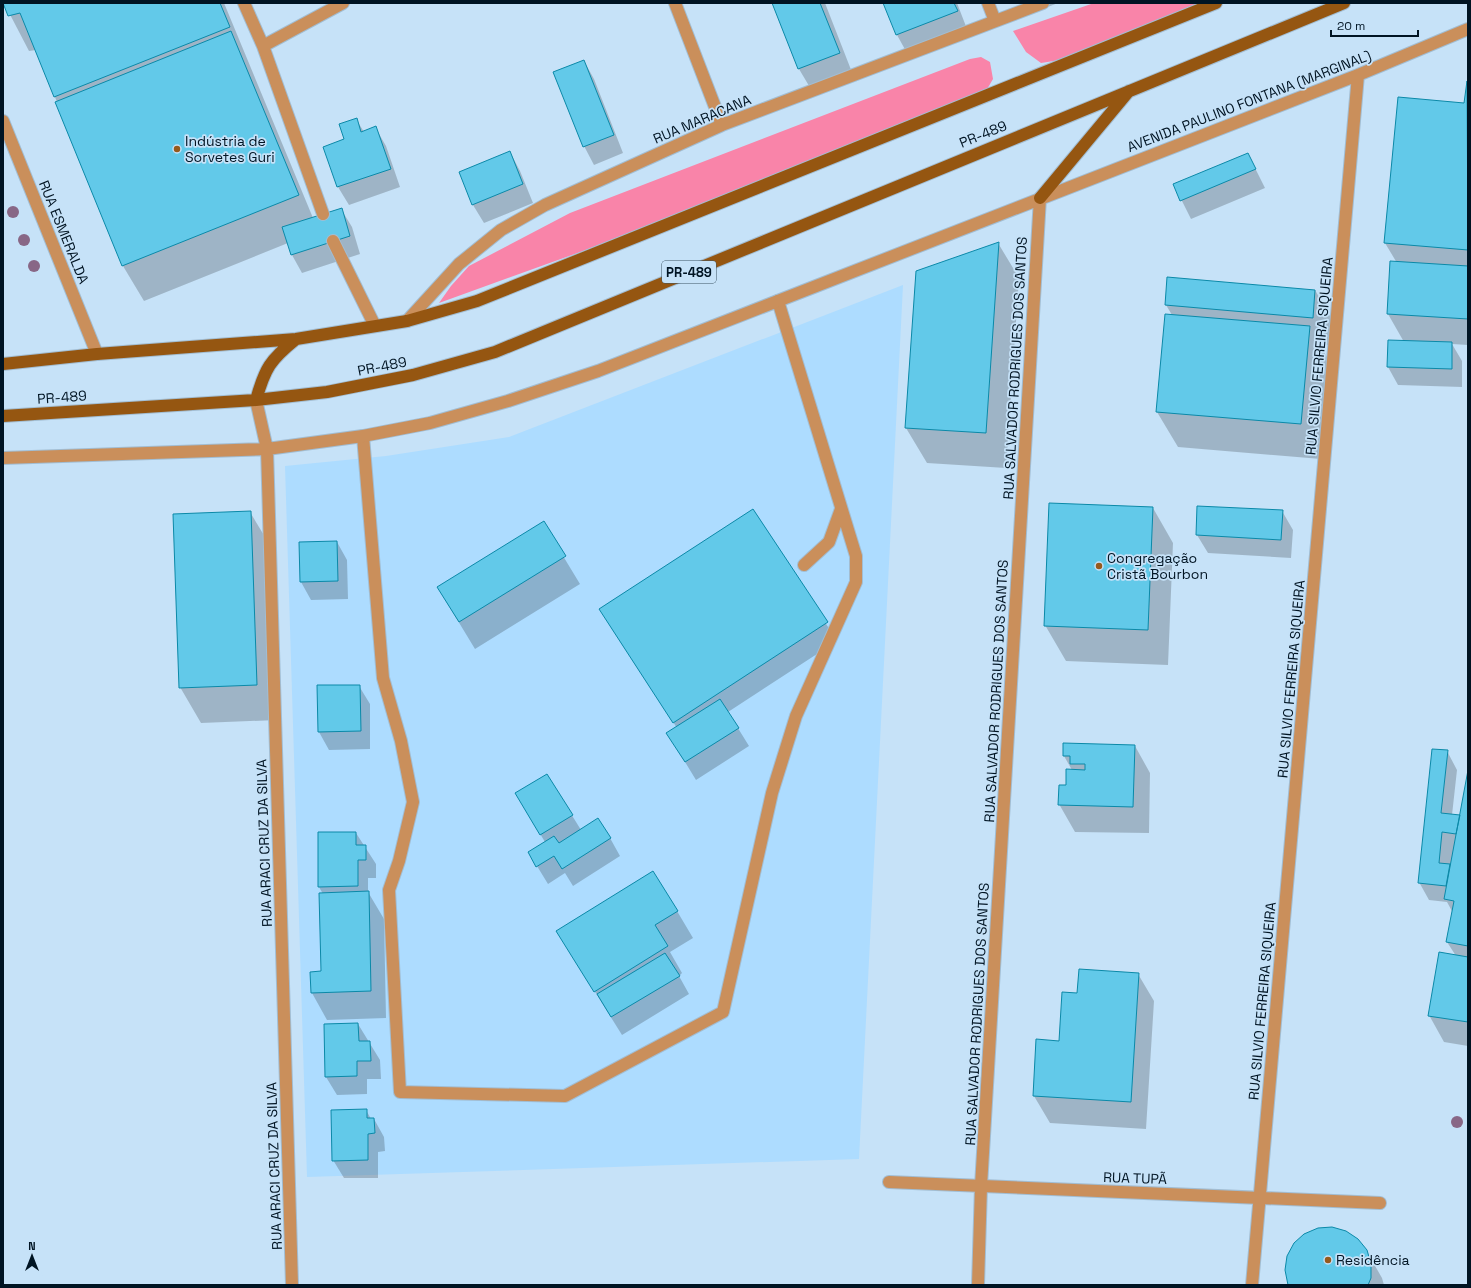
<svg xmlns="http://www.w3.org/2000/svg" width="1471" height="1288" viewBox="0 0 1471 1288" font-family="'Space Grotesk',sans-serif">
<style>
.built{fill:#addcff}
.green{fill:#f984a9}
.shadow{fill:#0003}
.building{fill:#62c9e9;stroke:#0b89a8}
.lines{fill:none;stroke-linecap:round;stroke-linejoin:round}
.service-casing{stroke:#a2bdd2;stroke-width:14}
.minor-casing{stroke:#a2bdd2;stroke-width:14}
.primary-casing{stroke:#a2bdd2;stroke-width:14}
.service{stroke:#ca8f5b;stroke-width:12}
.minor{stroke:#ca8f5b;stroke-width:12}
.primary{stroke:#955611;stroke-width:12}
.tree{fill:#886786}
.poi-dot{fill:#965a1c;stroke:#c6e2f8;stroke-width:1.5}
.labels{text-anchor:middle;stroke-width:3.5;stroke-linejoin:round;paint-order:stroke}
.shield{fill:#c6e2f8;stroke:#3b5263;stroke-width:1}
.shield-label{font-size:13px;font-weight:bold;fill:#001423}
.street-label{font-size:14px;fill:#001423;stroke:#c6e2f8}
.poi-label{font-size:14px;fill:#001423;stroke:#c6e2f8;text-anchor:start}
</style>
<rect width="100%" height="100%" fill="#c6e2f8"/>
<!-- built -->
<path class="built" d="M903,285L859,1159L307,1177L285,466L386,456L509,437Z"/>
<!-- green -->
<path class="green" d="M1094,3H1205L1060,60L1041,63L1026,52L1013,31Z
M981,57L990,62L993,79L986,91L583,251L439,303L451,286L469,266L570,213L970,59Z"/>
<!-- shadow -->
<path class="shadow" d="M4,3H224L313,218L341,209L352,227L360,254L302,273L292,255L288,243L144,301L123,266L36,50L29,51Z
M773,3H825L855,80L815,96L799,69Z
M884,3H957L967,29L907,53L897,35Z
M1024,3H1058L1030,14Z
M584,61L594,79L623,153L594,165L584,146Z
M1468,82V345L1452,344L1462,361V387L1398,385L1388,367V341L1404,342L1388,314L1391,262L1397,263L1385,243L1465,104Z
M356,119L364,132L375,127L386,146L400,187L349,205L338,187L324,148L346,140Z
M510,152L520,171L533,203L484,223L473,205L460,172Z
M1248,154L1265,188L1191,219L1174,185Z
M998,243L1019,278L1006,468L927,463L906,428Z
M1315,290L1331,318L1328,345L1319,344L1330,362L1321,459L1178,447L1157,412L1172,315L1166,305Z
M1198,507L1282,511L1293,530L1291,558L1208,553L1197,535Z
M1153,508L1173,543L1168,665L1066,661L1045,625Z
M753,510L837,641L728,712L749,746L696,780L668,734L677,728L611,627Z
M250,512L271,547L277,720L201,723L180,687Z
M543,523L580,584L475,649L438,588Z
M337,542L347,560L348,599L311,600L301,582Z
M359,686L370,704V749L329,750L319,732Z
M1135,746L1150,773L1149,833L1075,832L1059,804L1072,770L1064,756Z
M1447,751L1457,770L1452,815L1460,818L1468,776V1046L1444,1042L1429,1015L1456,956L1447,942L1453,913L1447,902L1429,900L1419,882Z
M547,775L581,830L610,838L620,856L573,886L565,873L548,884L529,853L545,842L527,812Z
M356,833L376,864V878H368V892L384,919L386,1018L327,1020L312,993L322,972L323,894L319,887Z
M677,911L693,938L670,952L682,973L679,976L689,994L622,1035L557,931Z
M1138,974L1154,1001L1146,1129L1050,1123L1034,1096L1060,1042L1078,994Z
M358,1024L380,1060L381,1079H367V1094L337,1095L326,1077Z
M366,1110L371,1119H374L384,1137L385,1151L378,1152V1178H344L333,1160Z
M1366,1250L1382,1278L1384,1285H1289Z"/>
<!-- building -->
<path class="building" d="M3,3H220L230,27L54,97L20,13L8,16Z
M772,3H820L840,53L798,69Z
M883,3H954L958,11L896,35Z
M231,31L299,195L122,266L55,102Z
M584,60L614,135L583,147L553,72Z
M1467,81L1468,250L1384,243L1398,97L1464,103Z
M357,118L361,132L376,126L391,169L337,187L323,147L344,139L339,124Z
M510,151L523,184L472,205L459,172Z
M1248,153L1256,169L1180,201L1173,184Z
M342,208L350,236L291,255L282,227Z
M999,242L986,433L905,428L916,271Z
M1390,261L1468,266V319L1387,314Z
M1167,277L1315,290L1313,318L1165,305Z
M1165,314L1310,326L1301,424L1156,412Z
M1388,340L1452,342V369L1387,367Z
M1049,503L1153,507L1148,630L1044,626Z
M1197,506L1283,510L1281,540L1196,535Z
M753,509L828,622L673,723L599,609Z
M251,511L257,685L179,688L173,514Z
M544,521L566,556L459,622L437,587Z
M337,541L338,581L300,582L299,542Z
M317,685H360L361,731L318,732Z
M720,699L739,728L685,762L666,733Z
M1063,743L1135,745L1133,807L1058,805L1059,785H1066V769L1085,770V764H1070V756H1063Z
M1432,749L1448,750L1441,813L1460,815L1456,834L1442,832L1439,863L1450,864L1446,886L1418,883Z
M1468,770V946L1446,942L1454,901L1444,899Z
M547,774L573,815L540,835L515,793Z
M598,818L611,838L562,869L554,856L536,867L528,852L554,836L559,843Z
M318,832H356V845H366V860H358V886L318,887Z
M653,871L678,911L655,925L668,946L594,992L556,931Z
M369,891L371,991L311,993L310,972L321,971L319,893Z
M1439,952L1468,957V1022L1428,1016Z
M665,953L680,976L611,1017L597,994Z
M1079,969L1139,973L1131,1102L1033,1096L1036,1039L1059,1041L1062,992L1077,993Z
M358,1023L359,1041H370L371,1061H357V1076L325,1077L324,1024Z
M367,1109V1118H374L375,1133L368,1134V1160L332,1161L331,1110Z
M1332,1227L1346,1231L1358,1239L1367,1250L1371,1264V1278L1368,1285H1288L1285,1270L1287,1256L1294,1243L1304,1234L1318,1228Z"/>
<g class="lines">
<!-- service casing -->
<g class="service-casing">
<path id="service" d="M244,3L263,46L323,214
M263,46L343,3
M333,241L375,326
M363,436L383,678L401,741L413,802L399,861L389,890L400,1092L565,1096L723,1012L772,793L796,716L856,582V556L778,301
M804,565L829,542L841,509"/>
</g>
<!-- minor casing -->
<g class="minor-casing">
<path id="minor" d="M675,3L722,125
M988,3L995,21
M3,121L97,354
M407,321L459,264L501,230L545,205L722,125L1043,3
M256,400L267,449L292,1285
M3,458L267,449L363,436L430,423L508,401L598,371L1358,75L1468,29
M889,1182L1380,1203
M978,1285L981,1186L1040,198
M1252,1285L1358,75"/>
</g>
<!-- primary casing -->
<g class="primary-casing">
<path id="primary" d="M1040,198L1129,91
M3,364L97,354L296,339L407,321L477,301L1216,3
M256,400C265,368 270,360 296,339
M3,416L256,400L327,392L413,375L495,352L1344,3"/>
</g>
<!-- service -->
<use href="#service" class="service"/>
<!-- minor -->
<use href="#minor" class="minor"/>
<!-- primary -->
<use href="#primary" class="primary"/>
</g>
<!-- trees -->
<g class="tree">
<circle cx="13" cy="212" r="6"/>
<circle cx="24" cy="240" r="6"/>
<circle cx="34" cy="266" r="6"/>
<circle cx="1457" cy="1122" r="6"/>
</g>
<!-- markers -->
<g class="poi-dot">
<circle cx="177" cy="149" r="4"/>
<circle cx="1099" cy="566" r="4"/>
<circle cx="1328" cy="1260" r="4"/>
</g>
<g class="labels">
<!-- shield labels -->
<rect class="shield" x="662" y="261" width="54" height="22" rx="3"/>
<g class="shield-label">
<text x="689" y="277">PR-489</text>
</g>
<!-- street labels -->
<g class="street-label">
<text transform="translate(1249 101) rotate(-21)" y="5">AVENIDA PAULINO FONTANA (MARGINAL)</text>
<text transform="translate(702 119) rotate(-23)" y="5">RUA MARACANA</text>
<text transform="translate(983 134) rotate(-22)" y="5">PR-489</text>
<text transform="translate(64 232) rotate(68)" y="5">RUA ESMERALDA</text>
<text transform="translate(1319 356) rotate(-85)" y="5">RUA SILVIO FERREIRA SIQUEIRA</text>
<text transform="translate(382 366) rotate(-11)" y="5">PR-489</text>
<text transform="translate(1015 368) rotate(-87)" y="5">RUA SALVADOR RODRIGUES DOS SANTOS</text>
<text transform="translate(62 397) rotate(-4)" y="5">PR-489</text>
<text transform="translate(1291 679) rotate(-85)" y="5">RUA SILVIO FERREIRA SIQUEIRA</text>
<text transform="translate(996 691) rotate(-87)" y="5">RUA SALVADOR RODRIGUES DOS SANTOS</text>
<text transform="translate(264 843) rotate(-92)" y="5">RUA ARACI CRUZ DA SILVA</text>
<text transform="translate(1262 1001) rotate(-85)" y="5">RUA SILVIO FERREIRA SIQUEIRA</text>
<text transform="translate(977 1014) rotate(-87)" y="5">RUA SALVADOR RODRIGUES DOS SANTOS</text>
<text transform="translate(274 1166) rotate(-92)" y="5">RUA ARACI CRUZ DA SILVA</text>
<text transform="translate(1135 1178) rotate(2)" y="5">RUA TUPÃ</text>
</g>
<!-- poi labels -->
<g class="poi-label">
<text x="185" y="146">Indústria de<tspan x="185" dy="16">Sorvetes Guri</tspan></text>
<text x="1107" y="563">Congregação<tspan x="1107" dy="16">Cristã Bourbon</tspan></text>
<text x="1336" y="1265">Residência</text>
</g>
</g>
<!-- border -->
<rect width="1471" height="1288" fill="none" stroke="#001423" stroke-width="8"/>
<!-- north arrow -->
<g transform="translate(32 1256)" stroke="#c6e2f8" stroke-width="3" paint-order="stroke">
<path d="M0-3L7 15L0 10L-7 15Z" fill="#001423"/>
<text y="-6" font-size="11" font-weight="bold" text-anchor="middle" fill="#001423">N</text>
</g>
<!-- scale -->
<path d="M1331 30v6h87v-6" fill="none" stroke="#001423" stroke-width="2"/>
<text x="1337" y="30" font-size="12" fill="#001423" stroke="#c6e2f8" stroke-width="3" paint-order="stroke">20 m</text>
</svg>
